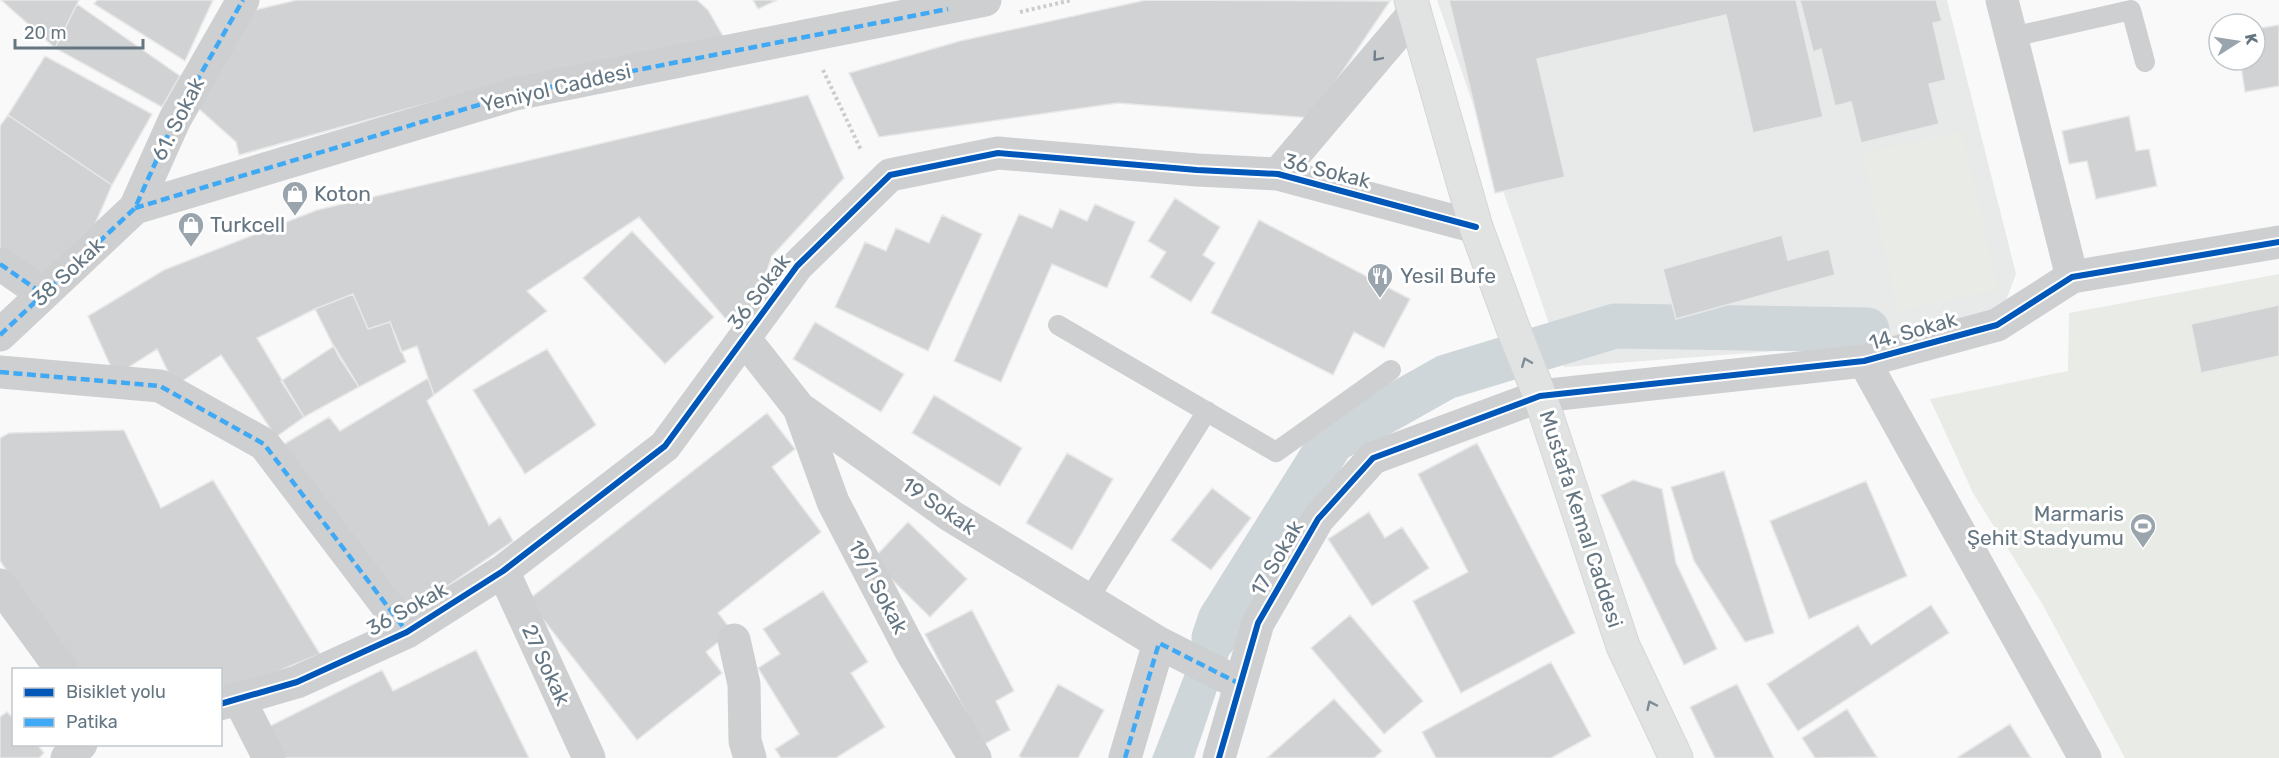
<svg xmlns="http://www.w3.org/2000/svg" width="2279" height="758" viewBox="0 0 2279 758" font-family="Rubik,sans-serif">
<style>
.built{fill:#e8e9e9}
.green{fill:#e8ebe6}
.water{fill:#ced6d9}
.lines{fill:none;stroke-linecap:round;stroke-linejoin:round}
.canal{stroke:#ced6d9;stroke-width:45}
.building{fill:#d0d2d3;stroke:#e8e8e8;stroke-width:1.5}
.secondary-casing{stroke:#d5d6d7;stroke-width:35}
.path{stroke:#cbcccd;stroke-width:4;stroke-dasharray:3 3;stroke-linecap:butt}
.lane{stroke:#cecfd0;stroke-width:20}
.street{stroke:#cecfd0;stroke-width:33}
.secondary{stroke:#e1e2e2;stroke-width:33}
.quiet{stroke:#3fa9f5;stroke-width:4.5;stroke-dasharray:9 4.5;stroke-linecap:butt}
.cycleway-casing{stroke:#fff;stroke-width:10}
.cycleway{stroke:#0057b8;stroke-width:6}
.oneway{stroke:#707f8b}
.oneway2{stroke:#7e8c96}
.labels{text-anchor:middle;stroke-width:6;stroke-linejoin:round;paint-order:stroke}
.street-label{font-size:21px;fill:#657683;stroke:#fff}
.poi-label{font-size:21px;fill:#657683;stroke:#fff;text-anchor:start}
</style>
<rect width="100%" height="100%" fill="#f9f9f9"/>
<!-- built -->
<path class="built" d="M1437,0H1947L2016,274L1997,325L1844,346L1564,367Z"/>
<!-- green -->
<path class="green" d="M1962,131L1998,289L1898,312L1862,153Z
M2279,274V758H2125L2043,605L1973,493L1930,399L2068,371L2069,313Z"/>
<!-- water -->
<path class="water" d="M1214,638L1232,646L1194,758H1152L1196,645Z"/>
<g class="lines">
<!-- canal -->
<path class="canal" d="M1214,638L1220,620L1332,441L1446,377L1615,326L1867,330"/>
</g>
<!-- building -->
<path class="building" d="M1,0H79L55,48Z
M97,0H213L185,61L94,4Z
M297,0H697L708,10L727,43L495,85L239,155L236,142L198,108L247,12Z
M753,0H777L758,9Z
M1146,0L1390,1L1311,118L1118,103L879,137L849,73L960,41Z
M1449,0H1796L1823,117L1753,133L1726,15L1537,59L1565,177L1495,193Z
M1800,0H1936L1942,21L1933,23L1946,80L1929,84L1939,124L1861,143L1851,102L1835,106L1821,49L1813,52Z
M77,4L180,76L162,107L55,48Z
M2279,25V86L2245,92L2240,60H2255V29Z
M45,56L152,114L112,185L8,115Z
M808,95L844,178L772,256L758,297L729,323L639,217L527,291L547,311L434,395L417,346L401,352L390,322L368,329L353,294L315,309L257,338L304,417L276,437L221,355L175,386L157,349L115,376L88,316L164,270L317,210Z
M8,115L112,185L95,224L35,281L0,256V126Z
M2129,116L2136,151L2149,149L2157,186L2096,199L2087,161L2069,164L2062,131Z
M1175,198L1220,227L1203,255L1215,263L1191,302L1150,277L1166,252L1148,241Z
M1095,204L1135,222L1107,288L1052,264L1001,382L954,361L1019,214L1052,228L1060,209L1087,221Z
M942,215L982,234L928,351L835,307L865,242L886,251L896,228L929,243Z
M1259,220L1410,299L1384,348L1354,332L1333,375L1211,313Z
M632,231L714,317L665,364L583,278Z
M1782,235L1788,260L1829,249L1835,275L1676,319L1663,269Z
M353,294L368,329L390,322L406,362L359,387L339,357L315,309Z
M2279,305V356L2201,373L2191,324Z
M815,322L904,374L881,412L793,359Z
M334,346L359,387L304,417L281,381Z
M547,349L596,425L525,474L473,390Z
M428,378L434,395L427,401L489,525L500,517L513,541L402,617L276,449L329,417L340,431Z
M934,395L1022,448L1000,486L912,433Z
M767,413L795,449L772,467L821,532L718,613L732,631L706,652L722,673L637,740L528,600Z
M124,430L161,508L213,480L320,654L234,689L220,690V670H74L0,561V438L9,433Z
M1477,443L1575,633L1461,693L1413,601L1468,572L1418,474Z
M1067,453L1113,479L1072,550L1026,523Z
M1724,471L1774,633L1745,642L1694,561L1671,487Z
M1633,480L1662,489L1676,563L1717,649L1684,665L1601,495Z
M1866,481L1907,576L1809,619L1770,521Z
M1212,488L1251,518L1211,570L1171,540Z
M1369,512L1385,538L1402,527L1429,568L1372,606L1328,539Z
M908,522L967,579L930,617L872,560Z
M823,591L868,662L851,673L885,727L836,758H781L775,749L799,734L758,668L780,654L763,629Z
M1931,605L1949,633L1798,731L1767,684L1858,625L1871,645Z
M972,610L1014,691L996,701L1010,730L983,745L925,634Z
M1350,615L1423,701L1384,734L1311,648Z
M476,650L529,758H281L266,728L382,670L393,691Z
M1551,662L1591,736L1551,758H1436L1422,732Z
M1058,684L1104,710L1078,758H1022L1019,756Z
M1737,684L1774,758H1715L1690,707Z
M1334,699L1382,751L1374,758H1267Z
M1847,709L1877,757L1815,758L1802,738Z
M7,712L14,719V744H37L44,753L39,758H0V717Z
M2010,724L2031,758H1959L1958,757Z"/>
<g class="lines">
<!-- secondary casing -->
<g class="secondary-casing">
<path id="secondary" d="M1411,0L1476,227L1513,328L1540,396L1623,646L1676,758"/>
</g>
<!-- path -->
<path class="path" d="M1020,12L1072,0
M823,70L861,150"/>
<!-- lane -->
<path class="lane" d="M2012,37L2131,10L2145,62
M1058,325L1276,452L1391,370
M1088,600L1207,411"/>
<!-- street -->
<path class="street" d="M2002,0L2072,277
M1278,174L1415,12
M135,208L515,94L985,0
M0,264L43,294
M0,335L135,208L175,119L243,0
M744,338L799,408L951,516L1159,643L1240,684
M1864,361L2085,758
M0,372L160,386L264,444L407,632
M799,408L833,502L912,653L975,758
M503,571L589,758
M0,585L62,670
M734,640L744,684L745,741L750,758
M239,699L269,758
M220,704L297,682L407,632L503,571L665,446L797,266L890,175L998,153L1197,170L1278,174L1476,227
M67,758L81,744
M1125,758L1159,643
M1219,758L1258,623L1318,519L1373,458L1540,396L1864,361L1997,325L2072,277L2279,242"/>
<!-- secondary -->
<use href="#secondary" class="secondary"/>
<!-- quiet -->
<path class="quiet" d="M135,208L515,94L948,9
M0,264L43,294
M0,335L135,208L175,119L243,0
M0,372L160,386L264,444L407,632
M1125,758L1159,643L1240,684"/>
<!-- cycleway casing -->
<g class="cycleway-casing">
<path id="cycleway" d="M220,704L297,682L407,632L503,571L665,446L797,266L890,175L998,153L1197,170L1278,174L1476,227
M1219,758L1258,623L1318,519L1373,458L1540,396L1864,361L1997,325L2072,277L2279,242"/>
</g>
<!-- cycleway -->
<use href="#cycleway" class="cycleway"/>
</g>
<!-- one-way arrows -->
<defs><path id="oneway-chevron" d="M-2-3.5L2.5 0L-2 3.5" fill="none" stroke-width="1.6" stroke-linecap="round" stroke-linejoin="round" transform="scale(1.5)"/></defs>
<use class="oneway" href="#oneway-chevron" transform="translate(1377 57) rotate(130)"/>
<g class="oneway2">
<use href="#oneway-chevron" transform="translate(1526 362) rotate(-112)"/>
<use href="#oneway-chevron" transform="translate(1651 705) rotate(-115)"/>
</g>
<!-- icons -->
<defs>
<g id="shop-pin" transform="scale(1.35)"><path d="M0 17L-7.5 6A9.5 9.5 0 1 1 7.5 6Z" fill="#99a4ac" stroke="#fff"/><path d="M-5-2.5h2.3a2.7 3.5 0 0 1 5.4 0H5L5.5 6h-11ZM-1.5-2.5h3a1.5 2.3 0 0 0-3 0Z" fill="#fff"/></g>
<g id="restaurant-pin" transform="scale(1.35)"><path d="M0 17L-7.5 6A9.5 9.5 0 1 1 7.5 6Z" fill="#99a4ac" stroke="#fff"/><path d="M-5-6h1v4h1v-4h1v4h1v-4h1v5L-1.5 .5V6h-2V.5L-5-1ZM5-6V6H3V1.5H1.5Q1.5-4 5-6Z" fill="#fff"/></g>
<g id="stadium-pin" transform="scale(1.35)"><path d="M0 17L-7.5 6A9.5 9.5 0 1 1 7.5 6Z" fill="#99a4ac" stroke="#fff"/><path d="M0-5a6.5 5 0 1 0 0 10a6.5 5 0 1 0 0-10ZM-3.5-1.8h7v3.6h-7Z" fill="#fff"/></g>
</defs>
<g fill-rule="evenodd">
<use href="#shop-pin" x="295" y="194"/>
<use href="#shop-pin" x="191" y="225"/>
<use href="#restaurant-pin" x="1380" y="276"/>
<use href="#stadium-pin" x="2143" y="526"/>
</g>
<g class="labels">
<!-- street labels -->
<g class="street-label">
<text transform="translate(556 88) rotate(-13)" y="7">Yeniyol Caddesi</text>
<text transform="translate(178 119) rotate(-63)" y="7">61. Sokak</text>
<text transform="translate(1327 171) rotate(14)" y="7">36 Sokak</text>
<text transform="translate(68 272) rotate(-43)" y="7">38 Sokak</text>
<text transform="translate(759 292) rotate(-53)" y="7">36 Sokak</text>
<text transform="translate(1913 331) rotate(-16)" y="7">14. Sokak</text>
<text transform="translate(939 506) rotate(34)" y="7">19 Sokak</text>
<text transform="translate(1581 519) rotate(72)" y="7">Mustafa Kemal Caddesi</text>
<text transform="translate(1277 558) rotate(-60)" y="7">17 Sokak</text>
<text transform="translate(878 587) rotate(62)" y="7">19/1 Sokak</text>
<text transform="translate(407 609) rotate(-29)" y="7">36 Sokak</text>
<text transform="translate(546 665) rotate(65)" y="7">27 Sokak</text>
</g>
<!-- poi labels -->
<g class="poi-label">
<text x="314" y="201">Koton</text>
<text x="210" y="232">Turkcell</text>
<text x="1400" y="283">Yesil Bufe</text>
<text x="2124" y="521" text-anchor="end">Marmaris<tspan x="2124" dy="24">Şehit Stadyumu</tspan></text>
</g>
</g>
<!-- legend -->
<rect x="12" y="668" width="210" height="78" fill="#ffffff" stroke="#c1c8cd" stroke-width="1.5"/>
<rect x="24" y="688" width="30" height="9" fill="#0057b8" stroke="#c1c8cd" stroke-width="1.5"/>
<text x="66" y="698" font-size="18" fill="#657683">Bisiklet yolu</text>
<rect x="24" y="718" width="30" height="9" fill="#3fa9f5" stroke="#c1c8cd" stroke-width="1.5"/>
<text x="66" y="728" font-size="18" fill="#657683">Patika</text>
<!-- north arrow -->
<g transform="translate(2237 42) rotate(78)"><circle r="28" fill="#ffffff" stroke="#c1c8cd" stroke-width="1.5"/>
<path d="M0-4.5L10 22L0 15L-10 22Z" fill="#99a4ac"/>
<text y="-9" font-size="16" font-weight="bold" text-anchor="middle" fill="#657683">K</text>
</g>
<!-- scale -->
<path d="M15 39v9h128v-9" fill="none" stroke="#657683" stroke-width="3"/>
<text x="24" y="39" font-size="18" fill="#657683" stroke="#ffffff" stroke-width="4.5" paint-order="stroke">20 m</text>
</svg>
